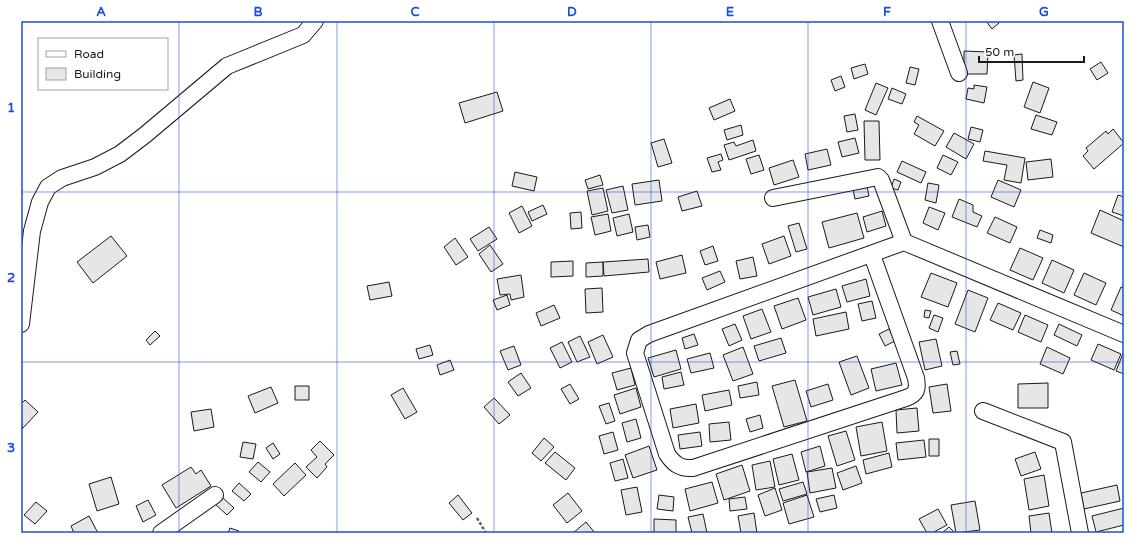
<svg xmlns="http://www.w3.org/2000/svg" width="1145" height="554" viewBox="0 0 1145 554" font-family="'Varela Round',sans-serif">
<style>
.building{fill:#e6e6e6;stroke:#1a1a1a}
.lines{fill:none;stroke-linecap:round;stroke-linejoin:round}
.minor-casing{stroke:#1a1a1a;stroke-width:18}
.path{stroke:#5f5f5f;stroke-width:2.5;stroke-dasharray:3 2;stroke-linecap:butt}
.minor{stroke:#fff;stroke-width:16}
.grid{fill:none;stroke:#1d4ed8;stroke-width:1;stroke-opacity:0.55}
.neatline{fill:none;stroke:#1d4ed8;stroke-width:1.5}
.grid-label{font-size:13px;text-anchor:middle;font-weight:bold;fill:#1d4ed8}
</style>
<rect width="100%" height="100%" fill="#fff"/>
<!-- building -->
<path class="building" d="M986,21H998L999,23L992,29Z
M964,51L988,52L987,74H964Z
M1022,54L1023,80L1016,81L1014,55Z
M1101,62L1108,73L1097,80L1090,69Z
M865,64L868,74L854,79L851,68Z
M910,67L919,69L915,85L906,83Z
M841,76L845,87L835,91L831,80Z
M1033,82L1049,88L1040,113L1024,107Z
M876,83L888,88L876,115L865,110Z
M974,85L987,87L984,103L966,99L968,88L974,89Z
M892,88L906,94L902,104L888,99Z
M497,92L503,111L465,123L459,103Z
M730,99L735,111L714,120L709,108Z
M855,114L858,130L847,132L844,116Z
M1036,115L1057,122L1052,135L1031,129Z
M917,116L944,131L935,146L914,134L919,125L914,122Z
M864,121H879L880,160H865Z
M741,125L743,135L727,140L724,130Z
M971,127L983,130L980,142L968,139Z
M1113,129L1124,143L1094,169L1083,156L1088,151L1086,148L1106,131L1108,134Z
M954,133L974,144L966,159L946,147Z
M855,138L859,153L842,157L838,142Z
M664,139L672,163L658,167L651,143Z
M753,140L756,151L729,160L724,145L734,142L736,146Z
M827,149L831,165L808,170L805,154Z
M985,151L1025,158L1021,183L1004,180L1007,165L983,161Z
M721,154L723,160L718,162L721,170L712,172L707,158Z
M759,155L764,170L751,174L746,159Z
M943,155L958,162L951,175L937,168Z
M1051,159L1053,177L1028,180L1026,162Z
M793,160L799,177L774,185L769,168Z
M902,161L926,172L921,183L897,172Z
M515,172L537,177L534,191L512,186Z
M600,175L603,185L588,189L585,180Z
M894,179L901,182L898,190L891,188Z
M659,180L662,201L635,205L632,184Z
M998,180L1021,190L1014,207L991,197Z
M866,182L869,196L855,199L852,185Z
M928,183L939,185L936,203L925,200Z
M623,186L628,210L612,213L606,190Z
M603,188L608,211L592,215L587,191Z
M697,191L702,206L682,211L678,197Z
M1118,195L1124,197V216L1112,212Z
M959,199L973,205V212L982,216L977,227L952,217Z
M543,205L547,214L532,221L528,212Z
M522,206L532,226L519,233L509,213Z
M929,207L945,213L938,230L923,223Z
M1100,210L1124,221V247L1091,233Z
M882,211L886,226L867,232L863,217Z
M581,212L582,228L571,229L570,213Z
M857,213L864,238L829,248L822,222Z
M608,214L611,231L595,235L591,217Z
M629,214L633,232L617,236L613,218Z
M995,217L1017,227L1010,243L987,233Z
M799,223L807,249L796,252L788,226Z
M648,225L650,237L637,240L635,227Z
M489,227L497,239L478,251L470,239Z
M1040,230L1053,235L1051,243L1037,238Z
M111,236L127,256L93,283L77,262Z
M784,236L791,256L769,264L762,244Z
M455,238L468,257L456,265L444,247Z
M490,245L503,264L491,272L479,254Z
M713,246L718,261L705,265L700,251Z
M1020,248L1043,258L1033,280L1010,270Z
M682,255L686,273L660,279L656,262Z
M753,257L757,276L740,279L736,261Z
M648,259L649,272L604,276L603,262Z
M1052,260L1074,270L1064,293L1042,283Z
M573,261V276L551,277V262Z
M603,262V276L586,277V263Z
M720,271L725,282L707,290L702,278Z
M931,273L957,283L948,307L921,297Z
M1084,273L1106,283L1096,305L1074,295Z
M521,275L524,297L511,300L510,294L500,295L497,279Z
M866,279L870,296L847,302L842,286Z
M389,282L392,296L370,300L367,286Z
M1121,287L1124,288V316L1111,310Z
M602,288L603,312L586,313L585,289Z
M836,289L841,307L813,315L808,297Z
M968,290L988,298L975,332L955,324Z
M507,295L510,305L497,310L493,300Z
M798,298L806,320L782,329L774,306Z
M872,301L876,318L862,321L858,304Z
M998,303L1021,313L1013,330L990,320Z
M554,305L560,318L541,326L536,313Z
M762,309L771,332L751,339L743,316Z
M925,310L931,311L929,318L924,317Z
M846,312L849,329L816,336L813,319Z
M934,315L943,318L938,332L929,328Z
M1025,315L1048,325L1041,342L1018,332Z
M735,324L742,340L729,346L722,329Z
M1059,324L1082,335L1077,346L1054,335Z
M889,329L895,341L885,346L879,334Z
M155,331L160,336L150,345L146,340Z
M694,334L698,345L685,349L682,338Z
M603,335L613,357L597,364L588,342Z
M580,336L590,357L577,362L568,342Z
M781,338L786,353L759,361L754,346Z
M936,339L942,366L925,370L919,342Z
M562,342L572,362L560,368L550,348Z
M1098,344L1121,354L1114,370L1091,360Z
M430,345L433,355L419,359L416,349Z
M514,346L521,365L508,370L500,351Z
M743,347L753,374L733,381L723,355Z
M1047,347L1070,358L1063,374L1040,364Z
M676,350L681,369L654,377L648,358Z
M957,351L960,364L953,365L950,352Z
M1124,351V374L1116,371Z
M710,353L714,368L691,373L687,359Z
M857,356L869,388L851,395L839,362Z
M450,360L454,370L440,375L437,365Z
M896,363L902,385L876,391L871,369Z
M631,368L635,385L617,390L612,373Z
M681,372L684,385L664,389L662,377Z
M521,373L531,388L518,396L508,382Z
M795,380L807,421L784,427L772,386Z
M757,382L759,395L740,398L738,386Z
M1048,383V408H1018V384Z
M570,384L579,399L570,404L561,389Z
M828,384L833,400L811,407L806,391Z
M947,384L951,411L933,413L929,387Z
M295,386H309V400H295Z
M271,387L278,403L255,413L248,396Z
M403,388L417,412L405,419L391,395Z
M636,388L641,407L620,414L614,395Z
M729,390L732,405L705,411L702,395Z
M494,398L510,415L499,424L484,407Z
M25,400L38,412L22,429L21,404Z
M609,403L615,421L606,424L599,406Z
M696,404L699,423L673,428L670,409Z
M917,408L919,431L897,433L896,410Z
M211,409L214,427L194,431L191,412Z
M760,415L763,428L750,432L746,419Z
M636,419L641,438L627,442L622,423Z
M729,422L731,440L710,442L709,424Z
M882,422L887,451L861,456L856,427Z
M846,431L855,460L837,466L828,436Z
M613,432L618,450L604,454L599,436Z
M700,432L702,446L680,449L678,435Z
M544,438L554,447L541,461L532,453Z
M929,439H939V456H929Z
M924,440L926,457L898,460L896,443Z
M320,441L334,455L325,464L327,467L317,478L306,467L317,457L311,450Z
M243,442L256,444L253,459L240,457Z
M273,443L280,454L273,459L266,448Z
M649,446L657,470L633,478L625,455Z
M820,446L825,466L806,472L801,452Z
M555,452L575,468L566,480L545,463Z
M1035,452L1041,469L1021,476L1015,459Z
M889,453L892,467L866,474L863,460Z
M792,454L799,480L779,485L773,459Z
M623,459L628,478L615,481L610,463Z
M770,461L775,487L756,490L752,465Z
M258,462L270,472L261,482L249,472Z
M295,463L306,475L284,496L273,484Z
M742,465L750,491L724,500L716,474Z
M856,466L862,483L843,490L837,473Z
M191,467L196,474L201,470L211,486L176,508L162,485Z
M832,468L836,488L810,493L807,472Z
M1044,475L1049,506L1029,510L1024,479Z
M111,477L119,504L97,511L89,484Z
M712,482L718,503L690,511L685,489Z
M803,482L807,494L783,501L779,489Z
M239,483L251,494L244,501L232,491Z
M1117,485L1120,501L1084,509L1081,493Z
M637,487L642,512L626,515L621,490Z
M775,488L782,510L765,516L758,495Z
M568,493L582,511L567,523L553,505Z
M458,495L472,513L463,520L449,503Z
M659,495L674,497L673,511L657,509Z
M807,495L814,517L789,524L783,503Z
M834,495L837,508L820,512L816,499Z
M222,497L234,508L227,515L215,504Z
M745,497L747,509L730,511L729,499Z
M148,500L156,515L143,522L136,506Z
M975,501L980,530L956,533L951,505Z
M36,502L47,511L35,524L24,515Z
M1124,508V525L1096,532L1092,516Z
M938,509L947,525L932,533H927L919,519Z
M754,513L757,533H741L738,516Z
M1049,513L1052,533H1031L1029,516Z
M703,514L707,533H692L688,517Z
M89,516L98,533H74L71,526Z
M654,519L676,520V533H654Z
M586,522L595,533H573Z
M949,527L955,533H942Z
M230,528L239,531L238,533H228Z"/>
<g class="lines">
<!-- minor casing -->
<g class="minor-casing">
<path id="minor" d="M940,21L959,73
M773,198L878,177L881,180L904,242
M872,255L916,378C918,389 917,394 906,398L693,468C680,469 674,464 667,454L635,353L639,340L649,334L904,242L1124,334
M21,324L32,231L40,202L48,187L62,178L95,167L120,154L145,135L227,66L303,35L315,21
M983,411L1063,442L1080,533
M161,533L215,495"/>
</g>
<!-- path -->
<path class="path" d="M477,518L486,533"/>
<!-- minor -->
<use href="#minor" class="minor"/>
</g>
<!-- grid -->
<path class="grid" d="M179,21V533M337,21V533M494,21V533M651,21V533M808,21V533M966,21V533M21,192H1124M21,362H1124"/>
<!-- border -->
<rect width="1145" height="554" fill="none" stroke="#ffffff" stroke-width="44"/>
<!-- legend -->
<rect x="38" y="38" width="130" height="52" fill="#ffffff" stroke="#a3a3a3"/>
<rect x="46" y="51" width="20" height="6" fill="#ffffff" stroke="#a3a3a3"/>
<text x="74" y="58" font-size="12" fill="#1a1a1a">Road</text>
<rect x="46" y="68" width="20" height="12" fill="#e6e6e6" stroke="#a3a3a3"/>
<text x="74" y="78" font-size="12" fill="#1a1a1a">Building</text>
<!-- scale -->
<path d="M979 56v6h105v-6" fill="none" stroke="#1a1a1a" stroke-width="2"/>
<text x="985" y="56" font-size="12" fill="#1a1a1a" stroke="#ffffff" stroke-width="3" paint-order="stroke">50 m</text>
<rect x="22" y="22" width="1101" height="510" class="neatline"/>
<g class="grid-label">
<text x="101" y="16">A</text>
<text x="258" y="16">B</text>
<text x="415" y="16">C</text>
<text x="572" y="16">D</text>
<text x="730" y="16">E</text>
<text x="887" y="16">F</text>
<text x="1044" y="16">G</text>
<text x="11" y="112">1</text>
<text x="11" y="282">2</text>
<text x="11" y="452">3</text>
</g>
</svg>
